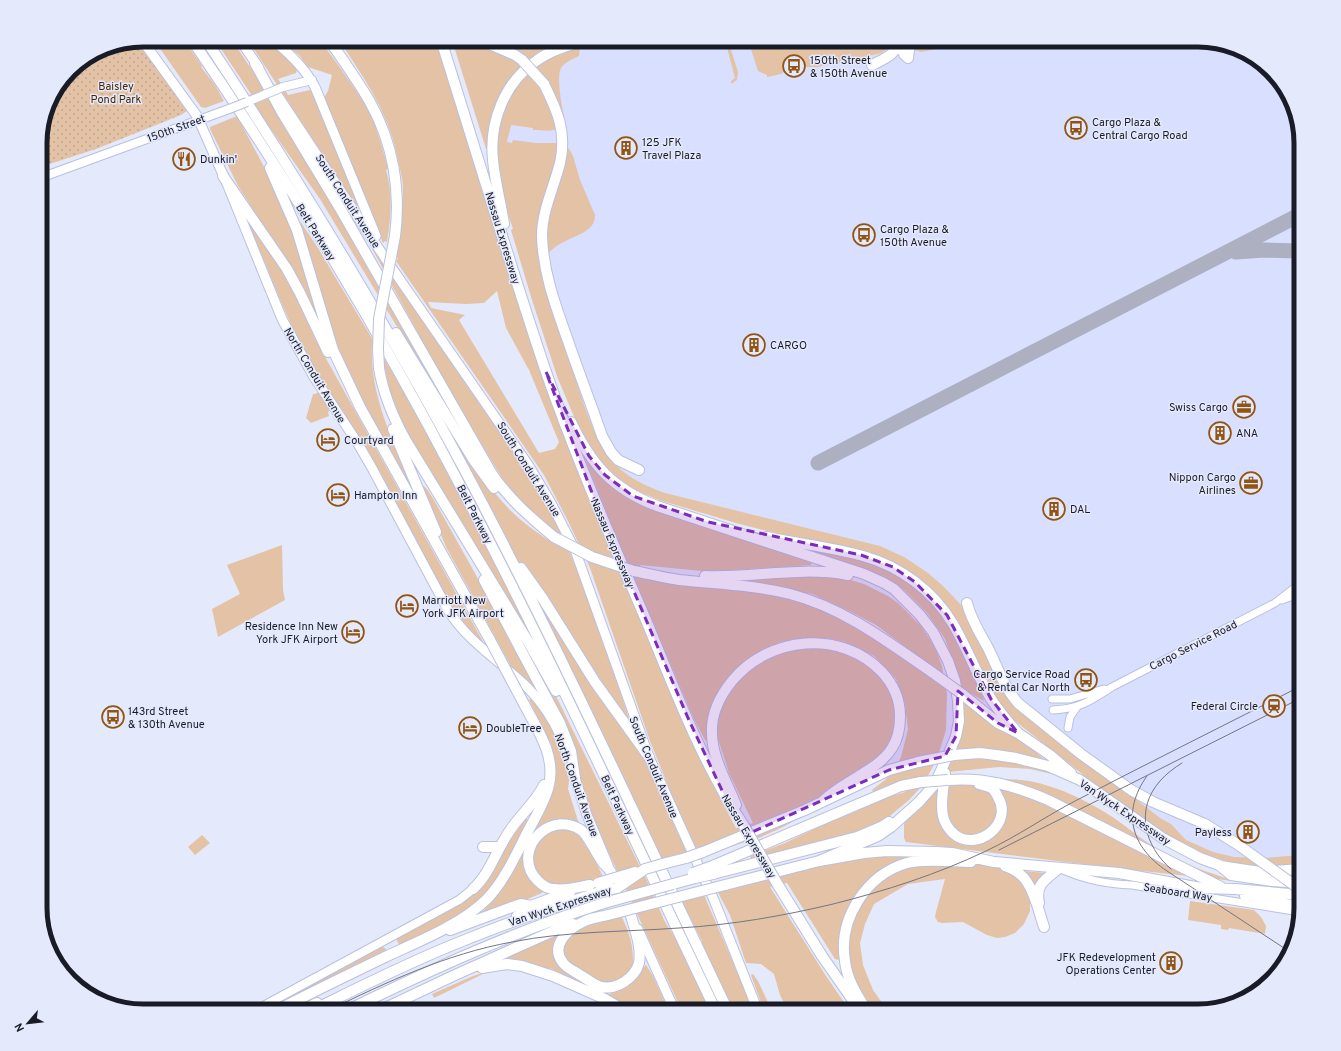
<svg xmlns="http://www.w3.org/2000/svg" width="1341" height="1051" viewBox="0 0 1341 1051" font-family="Overpass,sans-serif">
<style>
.built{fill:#d9dffe}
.grass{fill:#e3c2a6;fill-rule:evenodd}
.park{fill:url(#park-dots)}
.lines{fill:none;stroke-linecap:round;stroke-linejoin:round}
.taxiway{stroke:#acb0c0;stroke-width:15}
.tertiary-casing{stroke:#bac0de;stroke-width:9}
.secondary-casing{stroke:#bac0de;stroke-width:10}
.primary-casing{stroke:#bac0de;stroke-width:11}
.motorway-casing{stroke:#bac0de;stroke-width:12}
.tertiary{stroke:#fff;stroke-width:7}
.secondary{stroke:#fff;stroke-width:8}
.primary{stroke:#fff;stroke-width:9}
.motorway{stroke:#fff;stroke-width:10}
.tram{stroke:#747685;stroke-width:1}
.secondary-bridge-casing{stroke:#bac0de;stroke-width:10;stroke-linecap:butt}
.motorway-bridge-casing{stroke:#bac0de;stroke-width:12;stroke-linecap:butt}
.secondary-bridge{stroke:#fff;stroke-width:8}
.motorway-bridge{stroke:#fff;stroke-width:10}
.marked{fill:#7b2cbf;fill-opacity:0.2;stroke:#7b2cbf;stroke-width:3;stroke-dasharray:8 5;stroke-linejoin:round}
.labels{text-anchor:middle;stroke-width:3;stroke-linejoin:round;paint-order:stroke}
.poi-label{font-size:11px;fill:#191b26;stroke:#e5e9fc;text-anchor:start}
.park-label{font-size:11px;fill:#482500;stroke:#e5e9fc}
.street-label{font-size:11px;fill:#191b26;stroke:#e5e9fc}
.rim{fill:none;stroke:#191b26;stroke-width:5}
</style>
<defs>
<pattern id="park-dots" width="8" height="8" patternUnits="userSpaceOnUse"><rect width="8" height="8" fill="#e3c2a6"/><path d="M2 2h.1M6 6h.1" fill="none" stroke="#c2a68f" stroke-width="1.8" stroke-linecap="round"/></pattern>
</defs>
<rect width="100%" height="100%" fill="#e5e9fc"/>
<!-- built -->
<path class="built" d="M575,40H1199L1237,48L1266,65L1291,97L1301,143V857L1264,860L1233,858L1212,853L1185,840L1027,718L911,566L650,494L631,484L597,446L538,279L502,143L509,114Z"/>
<!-- grass -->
<path class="grass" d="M154,40H184L202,66L201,67L215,85L224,101L205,108L201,107Z
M215,40H232L282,115L322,182L434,381L431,383L320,199L251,101L248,96L251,94Z
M248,40H268C278,48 293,57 297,70L296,73L278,79L288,95L310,90L311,92L313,91L363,213H361Z
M280,40H320C336,62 353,85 367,108C377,127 383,149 388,169L386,170C393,193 391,219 387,242L385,241L383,243L324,98L328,91L332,75L308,67L299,55Z
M339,40H438L456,97L621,573L692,741L715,789L736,828L753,823L729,773L717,736L716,721L730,689L751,668L771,655L797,647L819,646L845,652L870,664L889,685L898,710L891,757L879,773L783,827L761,837L708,854H699L673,798L650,741L590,568L568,521L544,475L396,261L398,259L396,256C399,234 403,211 403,189C403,181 401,173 399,165C391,116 366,81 339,40ZM497,291L506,328L529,370L559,442L555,449L539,453L459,320L465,315L431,308L428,302L466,304L484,303Z
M452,40L468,41L571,40C535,50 502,78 493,115C490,126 490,138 488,149H486Z
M725,40H728L738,72L737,80L731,84V81L735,78Z
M748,40H892L889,47L882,53L818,67H799V65L787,68V70L781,74L767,77V75L758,71Z
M911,40H981L921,52L915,50L911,44Z
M580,45L579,56C573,59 565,62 561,68C556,77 562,106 564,117C560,135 547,130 533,130V128L511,125L507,142L512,143L513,140L536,143H556L565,145L570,150L573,156L580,180L595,215C596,241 548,234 543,267C541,286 560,331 567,351C578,384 588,427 608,455C621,475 643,485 665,493L880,546L904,557L928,573L943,586L962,606L975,627L1011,696L1046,718L1055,729L1128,793L1160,818L1171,824L1186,840L1213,852L1234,857L1265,858L1301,855V867L1252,868L1204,855L1180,844L1091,781L1005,713L997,703L960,629L908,572L790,537L736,523L659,500L635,490L613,475L594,454L581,433L558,379L532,300L511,230L513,229L507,211L506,201H505L495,154L499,120L516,84L541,59Z
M237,116L277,191L294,231L321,323L320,325L284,257L238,186L210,129V127Z
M247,220L280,264L296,296L318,344L486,647L467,627L450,604L375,463L302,349L282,304Z
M300,221L318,248C358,316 400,383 438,452C476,520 512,591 543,663L406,433L393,405L384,364L372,344C369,396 395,446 415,493L413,494L362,405L328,333Z
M369,243L528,474L561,531L589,600L639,748L689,857L662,863L527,579L442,418C464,449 483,482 509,509C522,522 537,533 553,543L558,533L541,520L521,502L506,485L445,383Z
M319,392L331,410L328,412L329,416L311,423L306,418L313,394H315Z
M583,454L599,474L630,499L659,512L812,562L811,565L733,570L702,571L640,565L637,576L760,590L810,603L843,618L942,674L876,625L847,610L812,594L742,581L743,578L816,574L844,578L864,584L888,596L898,603L921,626L935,647L942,666L947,694L946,730L937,759L923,785L909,800L885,820L855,833L751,859L750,856L785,843L869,803L905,792L911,780L873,792L872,790L885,780L892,771L894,772L901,757L908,729L905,704L896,679L874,656L845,642L827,638L799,639L780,642L754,655L735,670L718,693L709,716L707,739L706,741L705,740L694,719L625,558Z
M420,483L427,489L434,500C472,567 508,634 546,701L512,668L446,547Z
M282,545L283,590L285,600L218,637L212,609L240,594L227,565Z
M805,547L880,564L909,581L931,600L947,620L981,690L984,701L962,689L963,699L1031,748L1065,777L1030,769L999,767L948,772L942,784C970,781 1000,776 1029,781C1060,787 1088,801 1114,818C1129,828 1143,841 1159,850C1182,864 1208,872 1234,881L1106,867L906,842L904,838V824L907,819L928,800L944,775L951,762L961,721L956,670L945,639L927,613L903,589L884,579L885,577L804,548Z
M512,625L542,671L558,700L649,885L664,920L678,943L710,1011H682L607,849L587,802L575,757Z
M532,698L547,718L555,733L563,757L569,780L568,789L580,827C577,825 573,821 570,820C552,816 533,827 526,844C523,852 524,861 524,869H526L529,878L543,891L542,893L481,918L479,915L485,909L500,890L551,788L556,768L551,744L529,700Z
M523,817L527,819L525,829L495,884L476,905L458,920L401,947L397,941V938L463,902L477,890Z
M566,827L577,834L586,843L584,844L592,854L604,879L565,885H552L543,879L541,881L537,877L531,855L544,832Z
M202,835L210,843L195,855L188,847Z
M894,856L918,858L859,894L839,960L835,959L787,883L770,887L826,976L850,1011H788L780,995L774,974L761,964L746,963L730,915L714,885L756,872L869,857Z
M932,863L981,864L1010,870L1019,876L1030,896V911L1024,924L1015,933L1005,937L997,938L987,935L963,922L942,923L938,922L935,917L936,912L945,879L908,884L874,904L865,924L860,943L863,965L873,990L888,1011H871L854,983L847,958L848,929L856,910L874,886L886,875L907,867Z
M1024,871L1045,873L1034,890Z
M701,888L754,1011H733L700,943L702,941L678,894Z
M1190,901L1254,910L1261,917L1266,926L1265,934L1229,928L1228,930L1221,929V925L1188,920Z
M618,909C627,928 633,939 633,961L637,963L634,969L616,983L602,984L569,964L564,957L563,950L565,943L580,927Z
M559,932L554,948L594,989L610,994C616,989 625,988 631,983C637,978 640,970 646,965L653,976L669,1011H636L611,998L576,983L550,968L549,971L504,960L500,957Z
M382,947L385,948L388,953L270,1011H262Z
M489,971L434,998L432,994L473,976Z
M753,974L758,981L772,1011H764L751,975Z"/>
<!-- park -->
<path class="park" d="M138,41L187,111L181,115L96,149L40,167V136L51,97L75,66L104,48Z"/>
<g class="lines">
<!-- taxiway -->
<path class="taxiway" d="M1236,252L1264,250L1301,251
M818,463L1301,214"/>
<!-- tertiary casing -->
<g class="tertiary-casing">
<path id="tertiary" d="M1282,600L1301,593
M1052,699H1070L1104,689
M1053,710C1080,709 1090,701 1112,687L1275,603L1293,589L1301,585
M1068,728L1070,717L1077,707
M1063,870C1087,880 1106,884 1132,885L1300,912"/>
</g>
<!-- secondary casing -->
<g class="secondary-casing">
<path id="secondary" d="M283,87L312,80
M247,102L266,94
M40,178L229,109
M254,1011L459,900L473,889"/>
</g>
<!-- primary casing -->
<g class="primary-casing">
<path id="primary" d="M142,40L197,116L228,186L282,319L314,377L357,442L372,468L448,610C468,642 500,661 527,687C541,701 553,719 561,737
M240,40L259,68
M273,40C289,53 305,68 315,87L376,236
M274,90L387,261L529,466L551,503L575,550L649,757L714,900L758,1011
M573,772L587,815L608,865
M638,929L675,1011"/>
</g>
<!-- motorway casing -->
<g class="motorway-casing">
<path id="motorway" d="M192,40C290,183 381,333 461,487C552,659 632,836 716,1011
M206,40C304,188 396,339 479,497C567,665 646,839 728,1011
M329,40C343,60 358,81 370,102C393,143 401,190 395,236
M441,40C476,151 509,262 546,372C575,456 611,538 646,620C675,690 702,763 744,826
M480,40L515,55L522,60
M899,40L904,54L908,58
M908,40L909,50L908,58
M255,63L283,114L341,210L492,474C509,499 531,518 554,537
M872,65C883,59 898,55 897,40
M544,84C557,110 567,132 560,163C554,187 542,211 542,236C543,273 556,307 568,341C579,373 591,404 602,436L611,452L618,460L639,470
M270,168L297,230L333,350L360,407L490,640
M223,176L287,269L300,293L328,352
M504,224C501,203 495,182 493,160C489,123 504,83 536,61C551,50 569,45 587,40
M396,333L473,459L494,488
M379,368C383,393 393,417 405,439L529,643L556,691
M571,422C591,464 612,489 657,506L864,574L884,583L894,589L920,615L933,632L948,661L955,681L958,701L959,721L956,736L952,746L939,775L934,785L919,802L891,827L878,836L819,861
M393,429L436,532
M767,537C799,544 832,547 863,556C899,566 933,590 953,624C967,648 977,675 991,699C999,711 1008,722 1018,733
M521,568L543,599L595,682L649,757
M634,571C649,574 664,578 679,580C716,584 754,585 790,594C844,608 888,642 933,673
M705,576C752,578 801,566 848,575
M484,580L523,654L560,723L571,751L575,778
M967,603C971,620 980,633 988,648C998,668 1004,688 1019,704L1081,754L1131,790L1153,802L1205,824
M962,694L998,723L1018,733L1050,755L1071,773
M954,755L980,753L996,755L1016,758L1048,766L1080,780L1164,839L1200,858L1219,865L1231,875L1272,881L1301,883
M945,773C944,787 940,802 943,816C944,822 949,830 954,834C976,853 1014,824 998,797C997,795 995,791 993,789C990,787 983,785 979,784
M948,780C985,777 1015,786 1048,800L1221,887
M736,805C727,782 712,758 712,733C711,714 720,696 732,681C769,636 841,629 882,672C893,684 900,700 900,716C900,726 898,739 892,748C879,770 843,781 823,801
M483,847H499
M703,852L805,810L889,770L918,762
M666,863L686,858
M1005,866C1010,868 1016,870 1021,875C1033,885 1039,912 1044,927
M1220,866L1260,872L1301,869
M710,867L901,786L921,782
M713,874L857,837L883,826L889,822
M673,884L695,878
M590,885C579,887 565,891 554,889C548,889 542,885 538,881C510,854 547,808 581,830C588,835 597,855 603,863C606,866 609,869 611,872
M725,885L819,861L864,853L887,851L936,852L952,853L994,862L1119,873L1201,888L1235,889L1301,895
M778,885L822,956L859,1009
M473,889C490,874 497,848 511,829C521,814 536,802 544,785
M1245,896L1301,907
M1039,903C1035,884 1045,880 1058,869
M608,915C600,917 592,918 585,921C569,928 549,945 563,963C567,968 574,971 580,975C587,979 594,985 601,987C617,990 635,978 639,963C642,946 634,928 630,912
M517,916L524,913L531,906
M450,930L512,907L521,904L531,906L571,891
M482,968L507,964L522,966L553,976L605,999L625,1011
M276,1011C312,992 348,975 385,957C419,941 459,926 487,899C504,881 515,857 526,835C534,819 545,803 549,785C556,755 537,729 524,704
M300,1011L317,1003
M311,1011C360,987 409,962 460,942C506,923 553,907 600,892
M346,1011C430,970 515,931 604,903
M379,1011L455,975L558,929L573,924
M867,1011C857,995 847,980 845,961C838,919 866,875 907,863C926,858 952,862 971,862"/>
</g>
<!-- tertiary -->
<use href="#tertiary" class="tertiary"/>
<!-- secondary -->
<use href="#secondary" class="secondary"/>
<!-- primary -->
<use href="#primary" class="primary"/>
<!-- motorway -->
<use href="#motorway" class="motorway"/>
<!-- tram -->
<path class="tram" d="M1147,776C1121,812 1131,847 1167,871L1290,952
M999,850L1301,698
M1171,869C1144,846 1135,809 1160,781C1166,774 1174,768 1182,763
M327,1011C387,982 446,954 512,942C567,931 623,932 679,928C731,925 783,916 833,904C885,891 938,874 986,851C1018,836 1046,816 1077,800C1152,761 1227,724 1301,686"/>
<!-- secondary-bridge casing -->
<g class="secondary-bridge-casing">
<path id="secondary-bridge" d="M266,94L283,87
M229,109L247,102"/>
</g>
<!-- motorway-bridge casing -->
<g class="motorway-bridge-casing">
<path id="motorway-bridge" d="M522,60L544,84
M379,368L378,349L379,319L395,236
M554,537L592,557L634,571
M490,640L524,704
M933,673L962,694
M918,762L954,755
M921,782L948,780
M1205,824L1237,844L1301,890
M744,826L778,885
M686,858L703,852
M693,873L710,867
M695,878L713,874
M598,883L635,872
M600,892L617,888L645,869L666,863
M604,903L673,884
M608,915L725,885"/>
</g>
<!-- secondary-bridge -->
<use href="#secondary-bridge" class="secondary-bridge"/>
<!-- motorway-bridge -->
<use href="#motorway-bridge" class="motorway-bridge"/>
</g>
<!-- marked area -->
<path class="marked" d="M546,372L589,456L605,475L633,496L708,522L861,555L893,567L915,582L947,615L991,699L1018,733L998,723L958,691L956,736L945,756L889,770L748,834L727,801L688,718L594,498Z"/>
<!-- icons -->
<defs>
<g id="bus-ring" transform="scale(1.15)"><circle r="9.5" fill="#e5e9fc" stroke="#905413" stroke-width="1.5"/><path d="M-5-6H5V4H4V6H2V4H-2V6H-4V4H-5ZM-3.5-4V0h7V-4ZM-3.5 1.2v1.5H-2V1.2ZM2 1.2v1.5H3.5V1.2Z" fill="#905413"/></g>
<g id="building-ring" transform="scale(1.15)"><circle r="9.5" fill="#e5e9fc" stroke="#905413" stroke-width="1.5"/><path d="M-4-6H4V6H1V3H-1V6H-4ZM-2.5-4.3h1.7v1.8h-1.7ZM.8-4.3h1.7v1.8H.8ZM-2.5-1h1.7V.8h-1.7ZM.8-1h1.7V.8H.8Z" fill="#905413"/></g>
<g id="restaurant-ring" transform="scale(1.15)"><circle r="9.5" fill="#e5e9fc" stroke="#905413" stroke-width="1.5"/><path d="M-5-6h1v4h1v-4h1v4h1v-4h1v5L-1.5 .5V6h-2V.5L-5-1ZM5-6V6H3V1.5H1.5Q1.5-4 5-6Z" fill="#905413"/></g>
<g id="office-ring" transform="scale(1.15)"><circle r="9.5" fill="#e5e9fc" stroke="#905413" stroke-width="1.5"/><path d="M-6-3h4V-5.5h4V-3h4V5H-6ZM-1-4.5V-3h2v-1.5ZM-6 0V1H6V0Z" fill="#905413"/></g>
<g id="hotel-ring" transform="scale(1.15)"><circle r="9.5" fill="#e5e9fc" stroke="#905413" stroke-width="1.5"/><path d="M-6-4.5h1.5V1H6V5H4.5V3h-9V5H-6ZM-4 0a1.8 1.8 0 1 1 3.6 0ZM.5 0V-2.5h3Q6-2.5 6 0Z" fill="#905413"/></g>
<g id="station-ring" transform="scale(1.15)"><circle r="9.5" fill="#e5e9fc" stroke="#905413" stroke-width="1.5"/><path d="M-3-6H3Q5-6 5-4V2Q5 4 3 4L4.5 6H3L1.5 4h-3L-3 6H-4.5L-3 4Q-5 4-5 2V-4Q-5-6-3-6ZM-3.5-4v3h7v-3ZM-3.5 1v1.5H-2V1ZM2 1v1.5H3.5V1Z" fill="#905413"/></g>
</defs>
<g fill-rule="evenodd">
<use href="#bus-ring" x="794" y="66"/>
<use href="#bus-ring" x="1076" y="128"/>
<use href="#building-ring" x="626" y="148"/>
<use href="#restaurant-ring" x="184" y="159"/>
<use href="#bus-ring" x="864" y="235"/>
<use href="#building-ring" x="754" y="345"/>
<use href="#office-ring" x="1244" y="407"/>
<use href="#building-ring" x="1220" y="433"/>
<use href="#hotel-ring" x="328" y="440"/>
<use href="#office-ring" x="1251" y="483"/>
<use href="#hotel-ring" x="338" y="495"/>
<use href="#building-ring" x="1054" y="509"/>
<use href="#hotel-ring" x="407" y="606"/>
<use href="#hotel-ring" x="353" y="632"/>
<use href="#bus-ring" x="1086" y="680"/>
<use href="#station-ring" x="1274" y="706"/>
<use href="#bus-ring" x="113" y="717"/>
<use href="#hotel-ring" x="470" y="728"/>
<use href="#building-ring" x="1248" y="832"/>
<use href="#building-ring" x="1171" y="963"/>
</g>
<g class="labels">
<!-- poi labels -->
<g class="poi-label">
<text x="810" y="64">150th Street<tspan x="810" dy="13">&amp; 150th Avenue</tspan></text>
<text x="1092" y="126">Cargo Plaza &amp;<tspan x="1092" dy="13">Central Cargo Road</tspan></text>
<text x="642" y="146">125 JFK<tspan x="642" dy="13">Travel Plaza</tspan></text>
<text x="200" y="163">Dunkin'</text>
<text x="880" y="233">Cargo Plaza &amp;<tspan x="880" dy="13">150th Avenue</tspan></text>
<text x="770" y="349">CARGO</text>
<text x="1228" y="411" text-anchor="end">Swiss Cargo</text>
<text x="1236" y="437">ANA</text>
<text x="344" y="444">Courtyard</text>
<text x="1236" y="481" text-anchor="end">Nippon Cargo<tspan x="1236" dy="13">Airlines</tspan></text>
<text x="354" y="499">Hampton Inn</text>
<text x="1070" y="513">DAL</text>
<text x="422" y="604">Marriott New<tspan x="422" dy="13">York JFK Airport</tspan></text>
<text x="338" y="630" text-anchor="end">Residence Inn New<tspan x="338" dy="13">York JFK Airport</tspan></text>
<text x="1070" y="678" text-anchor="end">Cargo Service Road<tspan x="1070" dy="13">&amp; Rental Car North</tspan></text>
<text x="1258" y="710" text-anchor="end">Federal Circle</text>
<text x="128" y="715">143rd Street<tspan x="128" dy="13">&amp; 130th Avenue</tspan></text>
<text x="486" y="732">DoubleTree</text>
<text x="1232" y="836" text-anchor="end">Payless</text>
<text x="1156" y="961" text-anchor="end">JFK Redevelopment<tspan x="1156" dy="13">Operations Center</tspan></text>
</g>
<!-- park labels -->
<g class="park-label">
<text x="116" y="90">Baisley<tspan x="116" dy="13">Pond Park</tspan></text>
</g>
<!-- street labels -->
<g class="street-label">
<text transform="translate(176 128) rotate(-20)" y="4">150th Street</text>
<text transform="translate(348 201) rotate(57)" y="4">South Conduit Avenue</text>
<text transform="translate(316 232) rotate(58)" y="4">Belt Parkway</text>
<text transform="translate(503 238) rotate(73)" y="4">Nassau Expressway</text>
<text transform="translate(315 375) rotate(59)" y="4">North Conduit Avenue</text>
<text transform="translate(529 469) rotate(58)" y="4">South Conduit Avenue</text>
<text transform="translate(475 514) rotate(63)" y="4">Belt Parkway</text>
<text transform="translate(613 543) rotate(67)" y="4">Nassau Expressway</text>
<text transform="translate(1193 645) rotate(-27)" y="4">Cargo Service Road</text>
<text transform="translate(654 767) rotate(67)" y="4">South Conduit Avenue</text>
<text transform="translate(577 785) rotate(70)" y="4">North Conduit Avenue</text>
<text transform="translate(618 805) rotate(65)" y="4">Belt Parkway</text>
<text transform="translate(1125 812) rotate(34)" y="4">Van Wyck Expressway</text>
<text transform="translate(749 836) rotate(59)" y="4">Nassau Expressway</text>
<text transform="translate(1178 892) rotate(9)" y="4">Seaboard Way</text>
<text transform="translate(560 906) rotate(-18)" y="4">Van Wyck Expressway</text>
</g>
</g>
<!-- crop -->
<path d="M0 0H1341V1051H0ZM143 47H1198A96 96 0 0 1 1294 143V908A96 96 0 0 1 1198 1004H143A96 96 0 0 1 47 908V143A96 96 0 0 1 143 47Z" fill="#e5e9fc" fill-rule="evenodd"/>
<path class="rim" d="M143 47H1198A96 96 0 0 1 1294 143V908A96 96 0 0 1 1198 1004H143A96 96 0 0 1 47 908V143A96 96 0 0 1 143 47Z"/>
<!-- north arrow -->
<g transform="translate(28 1023) rotate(242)" stroke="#e5e9fc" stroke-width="3" paint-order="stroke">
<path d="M0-3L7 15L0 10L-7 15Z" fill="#191b26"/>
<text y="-6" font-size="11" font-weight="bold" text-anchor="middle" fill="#191b26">N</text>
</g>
</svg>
